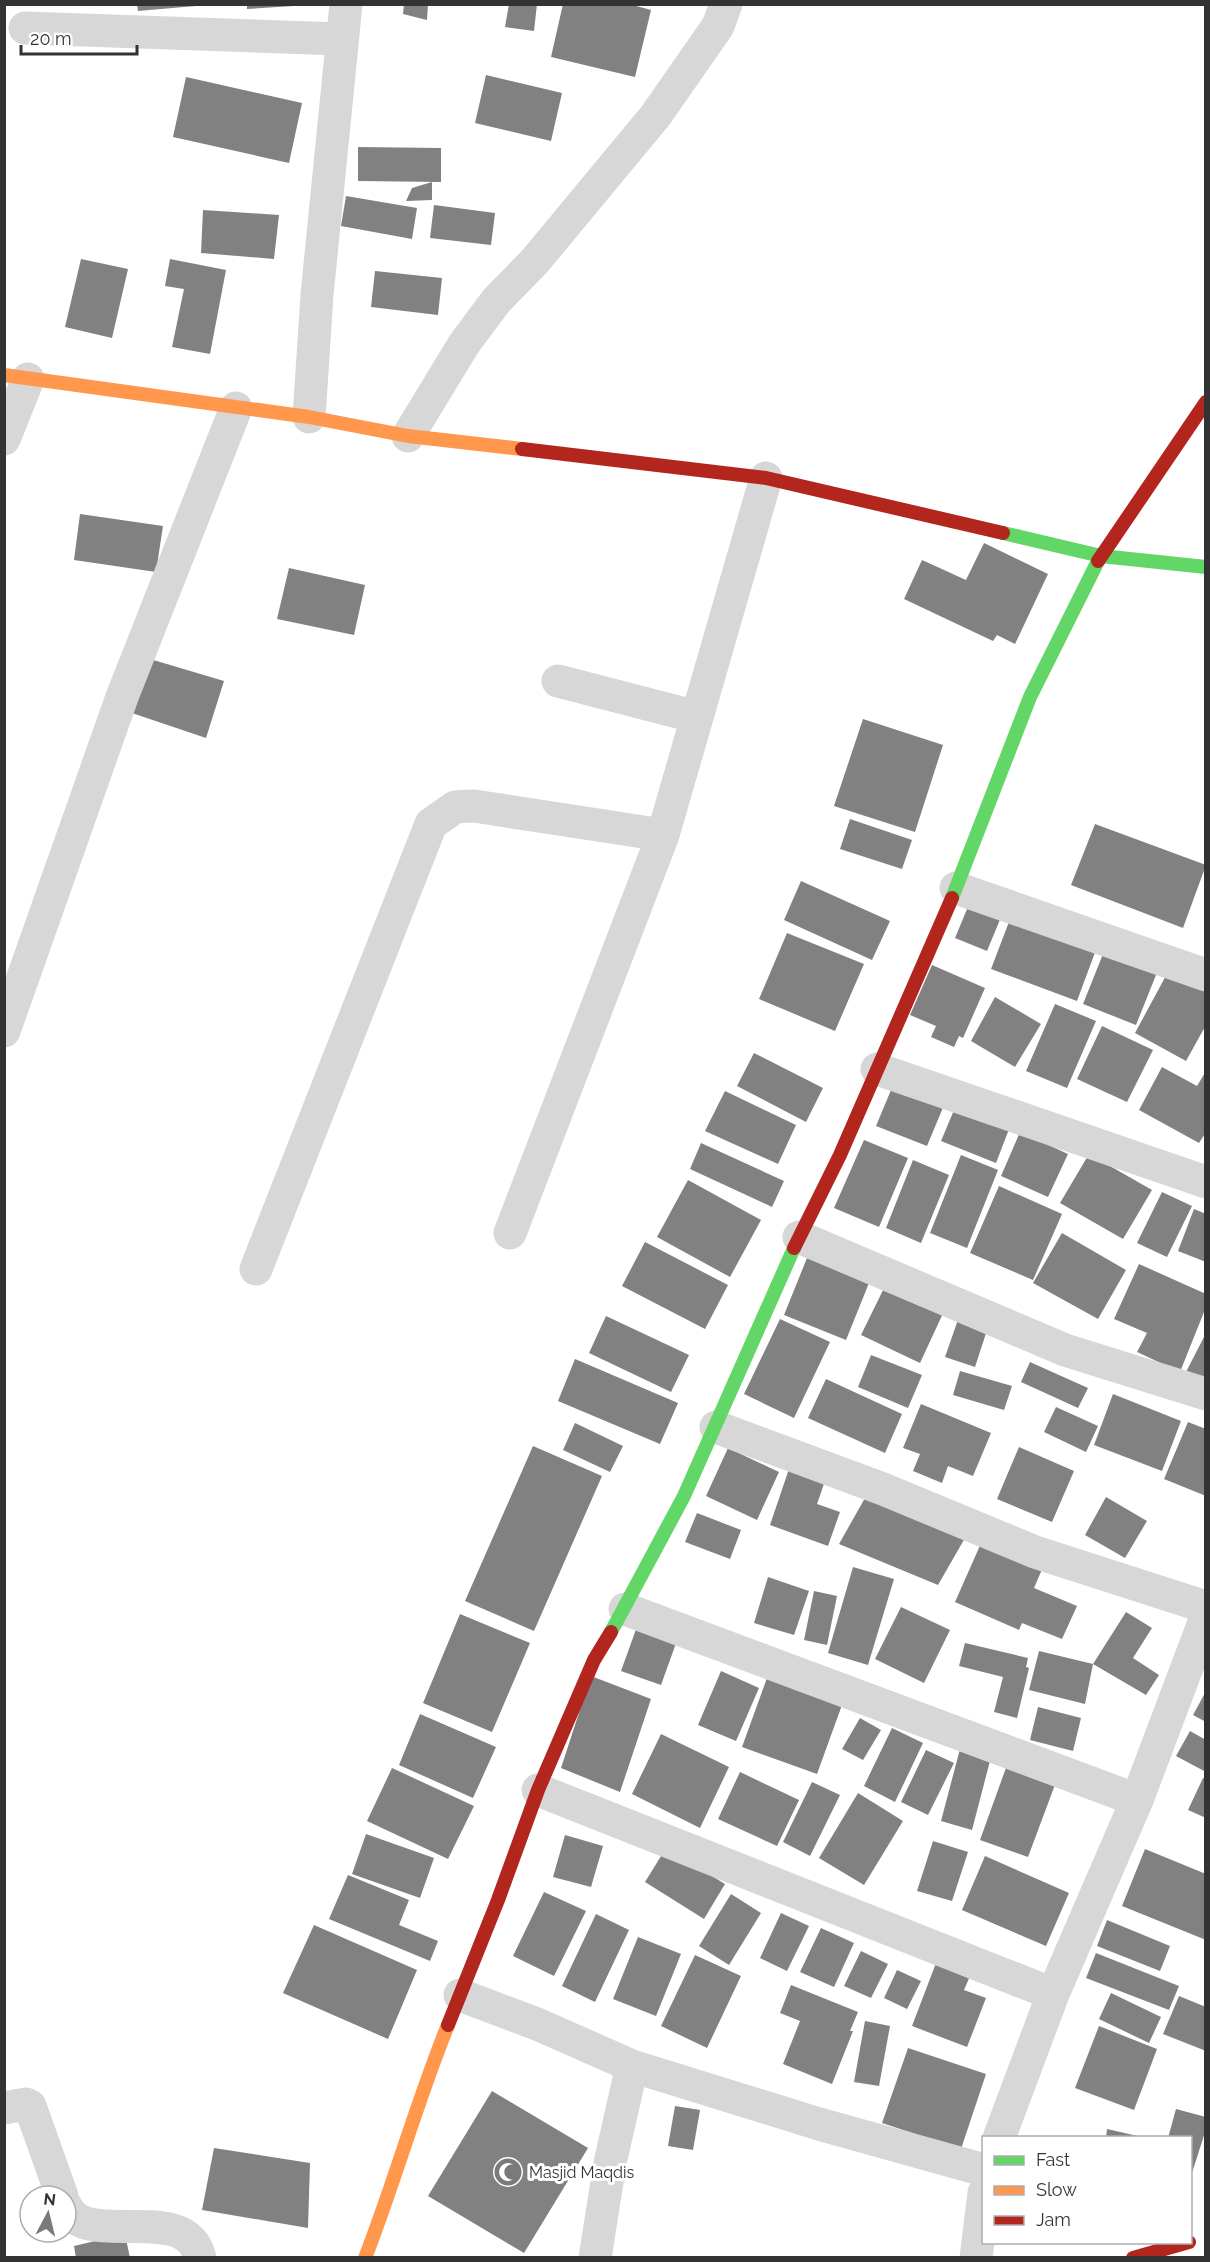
<svg xmlns="http://www.w3.org/2000/svg" width="1210" height="2262" viewBox="0 0 1210 2262" font-family="Raleway,sans-serif">
<style>
.building{fill:#818181}
.lines{fill:none;stroke-linecap:round;stroke-linejoin:round}
.street{stroke:#d7d7d7;stroke-width:33}
.fast{stroke:#63d668;stroke-width:14}
.slow{stroke:#ff974d;stroke-width:14}
.jam{stroke:#b3261e;stroke-width:14}
.labels{text-anchor:middle;stroke-width:6;stroke-linejoin:round;paint-order:stroke}
.poi-label{font-size:16px;fill:#333;stroke:#fff;text-anchor:start}
</style>
<rect width="100%" height="100%" fill="#fff"/>
<!-- building -->
<path class="building" d="M137,4H196V6L138,11Z
M247,4H294V6L247,9Z
M404,4H428L427,20L403,14Z
M509,4H537L534,31L505,27Z
M563,4H629L651,10L635,77L551,57Z
M486,75L562,93L551,141L475,123Z
M186,77L302,103L289,163L173,137Z
M358,147L441,148V182L358,181Z
M432,182V200L406,201L412,188Z
M346,196L417,208L412,239L341,226Z
M434,205L495,213L491,245L430,238Z
M203,210L279,215L274,259L201,253Z
M81,259L128,269L112,338L65,327Z
M170,259L226,270L210,354L172,347L184,289L165,286Z
M375,271L442,278L438,315L371,307Z
M80,514L163,526L156,572L74,560Z
M984,543L1048,574L1015,644L997,635L993,641L904,599L922,560L966,580Z
M289,568L365,585L354,635L277,619Z
M150,659L224,681L206,738L126,711Z
M863,719L943,745L915,832L834,806Z
M850,819L912,840L902,869L840,849Z
M1095,824L1206,865L1183,928L1071,885Z
M801,881L890,921L872,960L784,920Z
M972,897L1004,910L987,951L955,938Z
M1012,914L1097,947L1077,1001L991,969Z
M787,933L864,964L835,1031L759,999Z
M1105,949L1158,970L1136,1025L1083,1004Z
M932,965L985,988L963,1038L959,1036L954,1047L931,1037L936,1026L910,1015Z
M1169,970L1206,990V1025L1186,1061L1135,1033Z
M995,997L1041,1024L1015,1067L971,1041Z
M1055,1004L1096,1021L1067,1088L1026,1071Z
M1102,1026L1153,1050L1127,1102L1077,1079Z
M754,1053L823,1088L806,1122L737,1086Z
M1162,1067L1197,1086L1206,1071V1132L1199,1143L1139,1110Z
M896,1078L947,1098L927,1146L876,1126Z
M725,1091L796,1125L778,1164L705,1131Z
M957,1103L1011,1124L996,1163L941,1141Z
M1020,1132L1068,1154L1048,1197L1001,1176Z
M864,1140L908,1158L879,1227L834,1208Z
M701,1143L784,1181L772,1207L690,1169Z
M1089,1154L1152,1190L1123,1239L1060,1203Z
M961,1155L998,1170L967,1248L930,1233Z
M913,1160L949,1175L921,1243L886,1228Z
M688,1180L761,1220L730,1277L657,1237Z
M999,1186L1062,1214L1033,1280L970,1253Z
M1162,1192L1192,1206L1167,1257L1137,1243Z
M1194,1209L1206,1214V1262L1178,1251Z
M1062,1233L1126,1270L1098,1319L1033,1283Z
M645,1242L728,1285L705,1329L622,1286Z
M807,1258L869,1283L846,1340L784,1315Z
M1139,1264L1206,1294V1307L1180,1372L1137,1352L1147,1333L1114,1319Z
M887,1282L945,1309L920,1363L861,1335Z
M960,1314L989,1324L975,1367L945,1357Z
M606,1316L689,1355L671,1392L589,1353Z
M780,1319L830,1342L794,1418L744,1394Z
M1206,1333V1382L1186,1372Z
M871,1355L922,1375L908,1408L858,1387Z
M575,1359L678,1403L660,1444L558,1401Z
M1030,1362L1088,1388L1078,1408L1021,1382Z
M960,1371L1012,1386L1004,1410L953,1395Z
M826,1379L902,1414L885,1453L808,1418Z
M1113,1394L1181,1421L1162,1471L1094,1445Z
M921,1404L991,1433L973,1476L948,1466L942,1483L913,1471L920,1454L903,1448Z
M1056,1407L1098,1426L1086,1452L1044,1432Z
M1188,1422L1206,1429V1496L1164,1479Z
M575,1423L623,1446L610,1472L563,1450Z
M533,1446L602,1476L534,1631L465,1601Z
M1019,1447L1074,1471L1052,1522L997,1499Z
M728,1448L779,1472L757,1520L706,1496Z
M790,1466L826,1478L817,1504L840,1512L828,1546L770,1525Z
M1106,1497L1147,1521L1125,1558L1085,1535Z
M865,1498L965,1538L938,1585L839,1544Z
M697,1513L741,1530L730,1559L685,1542Z
M982,1541L1043,1567L1034,1588L1077,1606L1062,1639L1022,1623L1019,1630L955,1602Z
M853,1567L894,1579L868,1665L828,1653Z
M768,1577L809,1591L794,1635L754,1623Z
M814,1591L837,1596L827,1645L804,1640Z
M901,1607L950,1630L924,1683L875,1659Z
M1126,1612L1152,1628L1133,1658L1159,1675L1146,1695L1093,1664L1085,1704L1029,1690L1039,1651L1093,1664Z
M460,1614L530,1643L492,1732L423,1703Z
M639,1621L679,1635L661,1685L621,1671Z
M965,1643L1028,1658L1026,1667L1029,1668L1017,1718L994,1712L1003,1677L959,1666Z
M721,1671L759,1688L736,1741L698,1725Z
M591,1676L651,1699L620,1792L561,1768Z
M767,1678L842,1705L817,1774L742,1747Z
M1206,1691V1722L1193,1715Z
M1038,1707L1081,1718L1073,1751L1030,1740Z
M420,1714L496,1747L473,1798L399,1765Z
M860,1718L881,1730L863,1760L842,1749Z
M892,1728L923,1743L895,1802L864,1786Z
M1190,1731L1206,1740V1772L1176,1756Z
M661,1734L729,1767L700,1828L632,1794Z
M960,1749L991,1757L972,1830L941,1821Z
M926,1750L954,1763L928,1815L901,1802Z
M1007,1765L1056,1782L1028,1857L980,1840Z
M392,1768L474,1806L448,1859L367,1821Z
M740,1772L799,1800L777,1846L718,1819Z
M1203,1778L1206,1779V1818L1188,1810Z
M812,1782L840,1795L810,1856L783,1842Z
M858,1793L903,1821L864,1885L819,1858Z
M366,1834L434,1858L420,1898L352,1874Z
M565,1835L603,1846L591,1887L553,1877Z
M933,1841L968,1852L952,1901L917,1891Z
M666,1848L725,1884L704,1919L645,1882Z
M1145,1849L1206,1874V1940L1122,1906Z
M985,1856L1069,1893L1046,1946L962,1910Z
M348,1875L409,1900L399,1925L438,1941L430,1961L329,1919Z
M544,1892L586,1911L554,1976L513,1956Z
M731,1894L761,1913L729,1965L699,1946Z
M781,1913L809,1926L787,1971L760,1958Z
M596,1914L629,1930L595,2002L562,1986Z
M1107,1920L1170,1946L1160,1971L1097,1946Z
M314,1925L417,1970L388,2039L283,1993Z
M821,1928L854,1943L834,1987L800,1972Z
M638,1937L681,1954L656,2016L613,1999Z
M861,1951L888,1964L871,1998L844,1986Z
M1096,1953L1179,1986L1169,2010L1086,1978Z
M695,1955L741,1976L707,2048L661,2026Z
M936,1963L970,1976L964,1990L986,1998L967,2047L912,2026Z
M897,1970L921,1981L907,2009L884,1998Z
M791,1985L858,2012L850,2031H853L832,2084L783,2064L800,2021L780,2013Z
M1111,1993L1161,2017L1149,2043L1099,2019Z
M1179,1996L1206,2007V2051L1163,2034Z
M865,2021L890,2026L879,2086L854,2082Z
M1099,2026L1157,2049L1134,2110L1075,2088Z
M908,2048L986,2074L961,2149L882,2123Z
M492,2091L588,2148L524,2253L428,2196Z
M675,2106L700,2110L693,2150L668,2146Z
M1176,2109L1206,2117V2129L1191,2176L1190,2138H1168Z
M1107,2129L1142,2137V2138H1106Z
M214,2148L310,2163L308,2228L202,2210Z
M125,2234L130,2258H76L74,2246Z"/>
<g class="lines">
<!-- street -->
<path class="street" d="M25,28L341,39
M309,417L317,295L346,4
M408,436L464,344L496,301L535,261L656,115L718,26L726,4
M4,439L28,379
M558,681L697,717
M956,888L1206,975
M4,1031L122,697L236,408
M877,1069L1206,1182
M510,1233L663,835L766,478
M799,1237L1065,1350L1206,1394
M256,1269L431,824L455,807L474,806L663,835
M716,1427L883,1489L1035,1552L1206,1607
M625,1609L1137,1800
M538,1790L1053,1994
M460,1995L537,2024L632,2066L610,2163L595,2258
M632,2066L819,2124L984,2170
M4,2108L26,2104L30,2106L62,2196
M999,2138L1053,1994L1137,1800L1206,1617
M66,2206C84,2251 186,2198 200,2258
M976,2258L984,2193"/>
<!-- fast -->
<path class="fast" d="M1003,533L1101,556L1206,567
M952,898L1030,697L1098,561
M611,1632L684,1496L794,1248"/>
<!-- slow -->
<path class="slow" d="M4,375L309,417L408,436L522,449
M365,2258C395,2181 417,2101 448,2025"/>
<!-- jam -->
<path class="jam" d="M522,449L766,478L1003,533
M1098,561L1206,402
M794,1248L840,1155L952,898
M448,2025L498,1900L538,1790L594,1660L611,1632
M1133,2258L1189,2242"/>
</g>
<!-- icons -->
<defs>
<g id="mosque-disc" transform="scale(1.5)"><circle r="9.5" fill="#7a7a7a" stroke="#fff"/><path d="M3.5-4.9A6 6 0 1 0 3.5 4.9A5 5 0 1 1 3.5-4.9Z" fill="#fff"/></g>
</defs>
<g fill-rule="evenodd">
<use href="#mosque-disc" x="508" y="2172"/>
</g>
<g class="labels">
<!-- poi labels -->
<g class="poi-label">
<text x="529" y="2178">Masjid Maqdis</text>
</g>
</g>
<!-- border -->
<rect width="1210" height="2262" fill="none" stroke="#333333" stroke-width="12"/>
<!-- legend -->
<rect x="982" y="2136" width="210" height="108" fill="#ffffff" stroke="#adadad" stroke-width="1.5"/>
<rect x="994" y="2156" width="30" height="9" fill="#63d668" stroke="#adadad" stroke-width="1.5"/>
<text x="1036" y="2166" font-size="18" fill="#333333">Fast</text>
<rect x="994" y="2186" width="30" height="9" fill="#ff974d" stroke="#adadad" stroke-width="1.5"/>
<text x="1036" y="2196" font-size="18" fill="#333333">Slow</text>
<rect x="994" y="2216" width="30" height="9" fill="#b3261e" stroke="#adadad" stroke-width="1.5"/>
<text x="1036" y="2226" font-size="18" fill="#333333">Jam</text>
<!-- north arrow -->
<g transform="translate(48 2214) rotate(7)"><circle r="28" fill="#ffffff" stroke="#adadad" stroke-width="1.5"/>
<path d="M0-4.5L10 22L0 15L-10 22Z" fill="#7a7a7a"/>
<text y="-9" font-size="16" font-weight="bold" text-anchor="middle" fill="#333333">N</text>
</g>
<!-- scale -->
<path d="M21 45v9h116v-9" fill="none" stroke="#333333" stroke-width="3"/>
<text x="30" y="45" font-size="18" fill="#333333" stroke="#ffffff" stroke-width="4.5" paint-order="stroke">20 m</text>
</svg>
